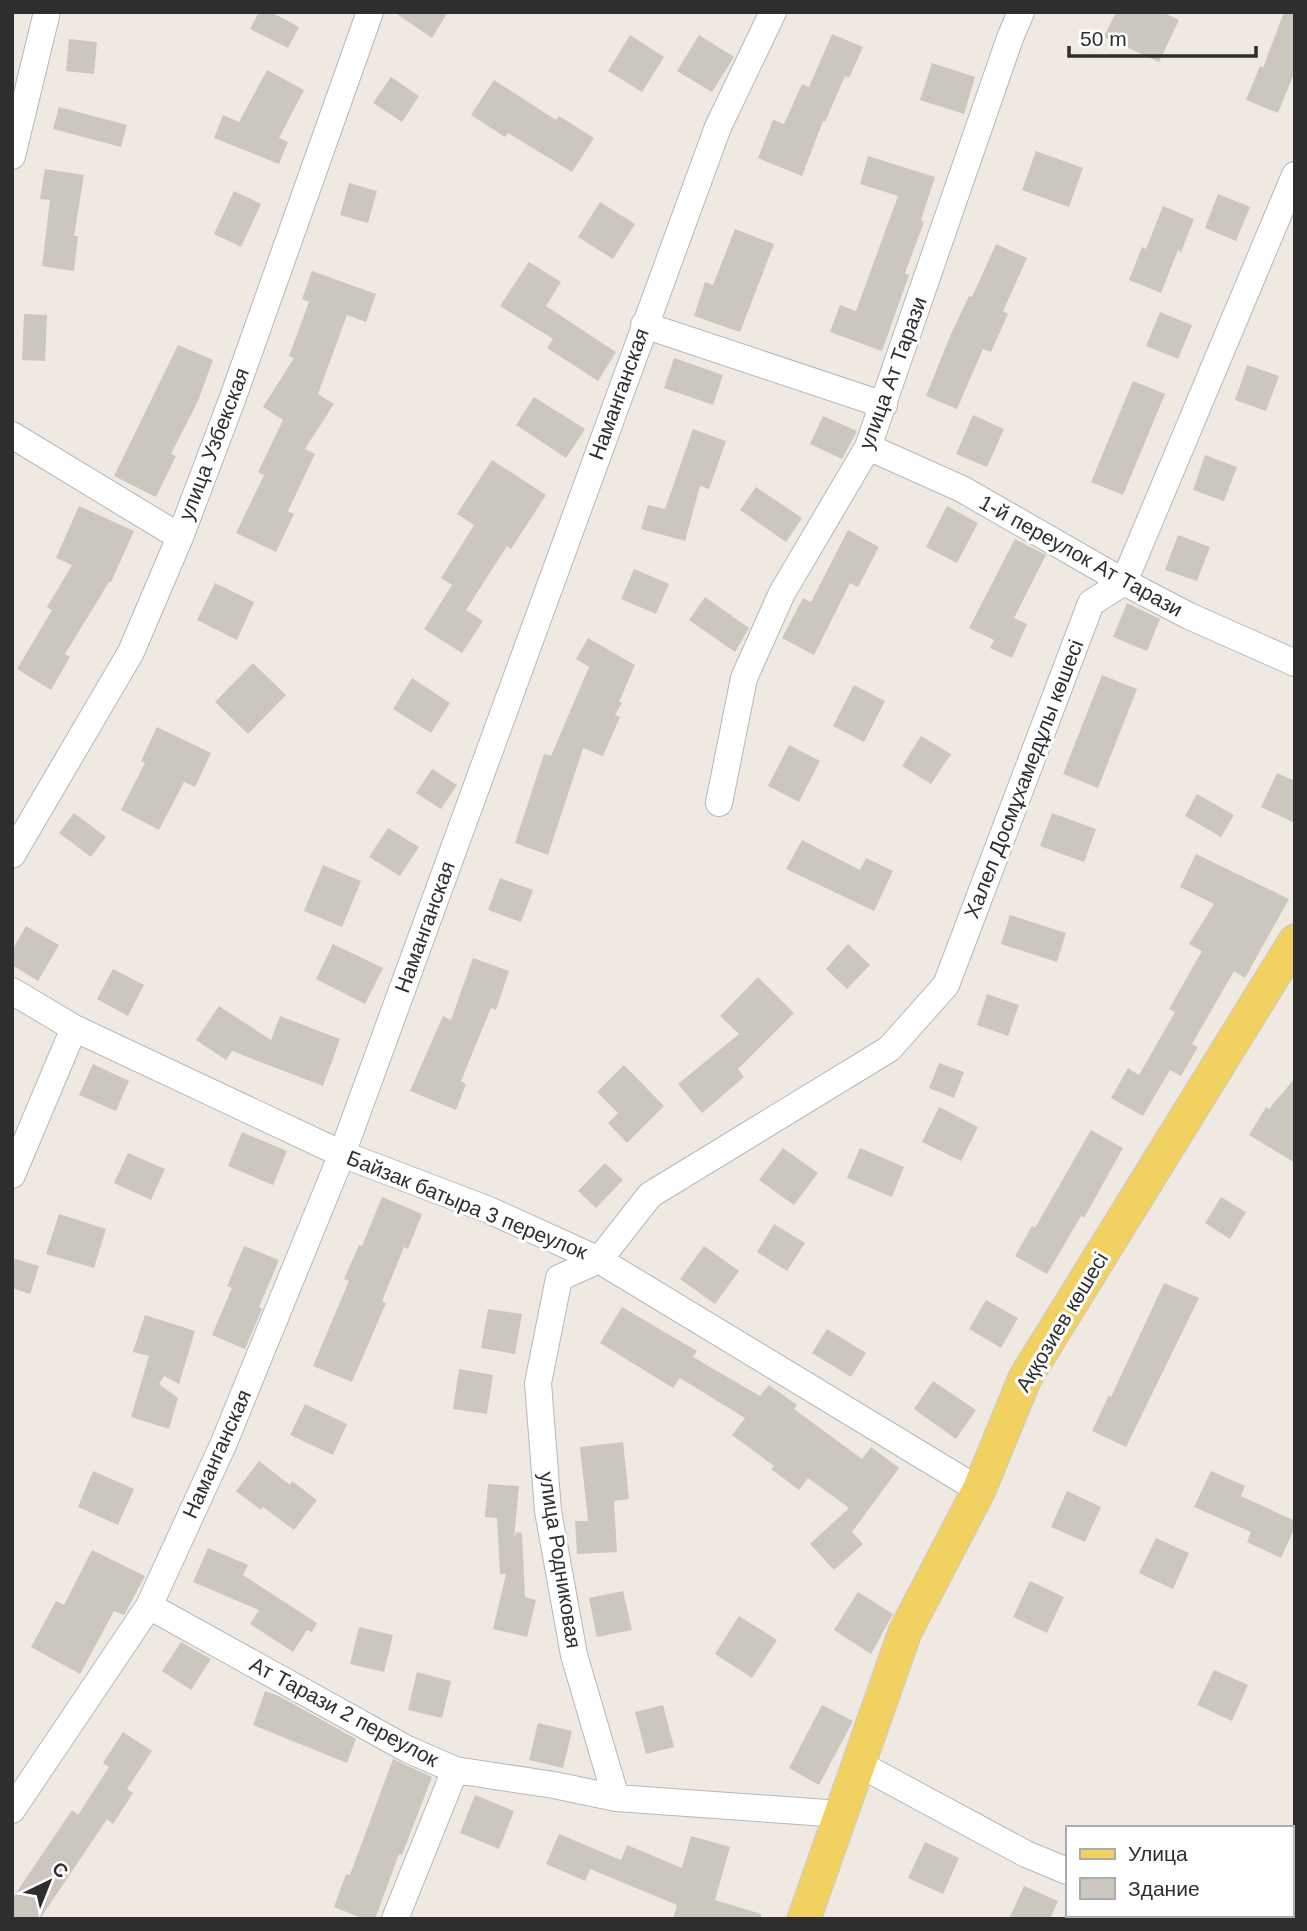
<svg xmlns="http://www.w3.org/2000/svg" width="1307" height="1931" viewBox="0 0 1307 1931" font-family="Arial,sans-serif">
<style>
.building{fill:#cbc7bf}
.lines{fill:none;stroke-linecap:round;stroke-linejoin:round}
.minor-casing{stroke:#b4b7c1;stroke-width:28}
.major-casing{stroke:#c9c9c9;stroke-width:35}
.minor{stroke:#fff;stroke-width:26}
.major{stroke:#f2d163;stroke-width:33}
.labels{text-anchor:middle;stroke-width:6;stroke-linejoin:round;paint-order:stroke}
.street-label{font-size:21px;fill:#2e2e2e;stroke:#fff}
</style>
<rect width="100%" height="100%" fill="#efe9e1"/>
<!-- building -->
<path class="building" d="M259,12H271L299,27L288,48L250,29Z
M394,12H448L432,38Z
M1116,12H1162L1179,20L1159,62L1104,37Z
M1284,12H1295V71L1278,113L1246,100L1260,66L1263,68Z
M832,34L863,47L849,78L845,76L825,122L823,121L802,176L758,158L773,120L784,124L802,84L809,87Z
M630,35L664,57L642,92L608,71Z
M699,35L734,57L712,92L677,71Z
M69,39L97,42L94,74L66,71Z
M932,63L975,77L964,114L920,100Z
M267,70L304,90L279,138L288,142L279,164L214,138L223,115L239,122Z
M391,77L419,96L402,122L373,103Z
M494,80L556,120L559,116L594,138L572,172L508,133L505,137L471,115Z
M59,107L127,125L121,147L53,129Z
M1036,151L1083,168L1069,207L1022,190Z
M868,156L935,177L921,220L924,222L905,273L909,275L882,351L830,332L840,305L856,311L898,196L860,184Z
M45,169L84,175L74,236H78L74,271L42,266L50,200L40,199Z
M349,183L377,191L368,223L340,215Z
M234,191L261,204L241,247L214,234Z
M1218,194L1250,207L1236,241L1205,228Z
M600,202L635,224L613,259L578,237Z
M1163,206L1194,219L1181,252L1178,250L1161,293L1129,280L1142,247L1146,249Z
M735,229L774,244L740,332L694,316L705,282L713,285Z
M996,244L1027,258L1003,311L1008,314L991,352L983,349L957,409L926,396L951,334L969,296L972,297Z
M529,262L561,282L546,306L616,352L598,381L547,348L553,339L500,306Z
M312,271L376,294L366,322L347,315L318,394L334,404L305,449L315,454L288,511L294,514L276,552L236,533L264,475L258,472L283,420L263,407L294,358L289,356L309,302L302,299Z
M1160,312L1192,325L1178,359L1146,346Z
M24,314L47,315L45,361L22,360Z
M178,345L213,360L198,401L171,454L176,456L156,497L114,476Z
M674,358L723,375L713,405L664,388Z
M1247,365L1279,376L1266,411L1235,400Z
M1133,381L1165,394L1123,495L1091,482Z
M534,397L585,429L566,458L516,425Z
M973,415L1004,429L987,467L956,454Z
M823,416L857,431L842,459L810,444Z
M693,429L726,441L709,489L700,486L685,541L641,529L648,505L665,509Z
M1205,455L1237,467L1224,501L1193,490Z
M492,460L546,495L511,549L507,546L466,610L483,621L462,653L424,629L452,585L441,578L474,525L457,514Z
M756,487L802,518L786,542L740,510Z
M79,506L134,531L111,582H109L65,654L70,657L51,690L17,669L52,610L47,607L72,565L56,558Z
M947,506L978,523L957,563L926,547Z
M848,530L879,547L858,587L850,583L814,655L782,638L803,598L811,602Z
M1178,535L1210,547L1197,581L1165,570Z
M1015,539L1046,555L1014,618L1027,624L1012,658L990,648L994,640L969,628Z
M634,569L669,584L656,614L621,599Z
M215,583L254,602L237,640L197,620Z
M705,597L749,628L735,652L689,620Z
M1127,603L1160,619L1147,651L1113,637Z
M588,638L635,665L619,702L622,703L615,715L620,717L603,756L583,748L548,855L515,843L544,754L551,756L589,667L576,659Z
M253,663L286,695L248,734L215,702Z
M1102,675L1137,689L1098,788L1063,774Z
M412,678L450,703L431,733L393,709Z
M854,685L885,701L864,742L833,726Z
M157,727L211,753L195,787L184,782L159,830L121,810L145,763L141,761Z
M921,736L951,754L931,784L902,766Z
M789,745L820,761L799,802L768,786Z
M432,769L457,785L441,809L416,793Z
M1277,773L1295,781V823L1261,807Z
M1197,794L1234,815L1221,837L1185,816Z
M74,813L106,837L91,857L59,833Z
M1052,813L1096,829L1084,862L1040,846Z
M388,828L419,847L400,876L369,857Z
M802,840L860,870L866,858L893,871L874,911L786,869Z
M1196,854L1289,899L1245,978L1234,971L1192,1044L1198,1047L1181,1076L1170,1070L1143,1116L1111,1098L1128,1068L1139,1075L1175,1012L1169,1009L1202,951L1189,944L1214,904L1180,887Z
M323,865L361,881L342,927L304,911Z
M500,878L533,890L521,922L488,910Z
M1010,915L1066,933L1057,962L1001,944Z
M26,926L59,945L38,981L12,965V950Z
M333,944L383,968L365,1004L316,979Z
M848,944L870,965L847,989L826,969Z
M473,958L509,971L496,1010L491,1008L461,1081L466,1084L456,1110L410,1091L443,1016L451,1020Z
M113,969L144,985L128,1016L97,999Z
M758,977L794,1013L738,1069L744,1077L702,1113L678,1084L739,1034L720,1016Z
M987,994L1019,1005L1008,1036L977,1025Z
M219,1006L271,1040L280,1016L340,1039L323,1086L232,1051L226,1060L196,1040Z
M939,1063L964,1072L954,1098L929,1088Z
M93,1064L129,1081L116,1111L79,1095Z
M624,1065L664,1106L627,1143L608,1123L618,1113L597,1092Z
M1295,1078V1163L1249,1135L1266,1107L1269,1109Z
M939,1107L978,1127L961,1161L922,1142Z
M1091,1130L1123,1148L1084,1218L1081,1216L1047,1274L1015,1256L1032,1226L1035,1228Z
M242,1132L287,1151L273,1185L228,1166Z
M783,1148L818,1173L794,1205L759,1180Z
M860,1148L904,1167L892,1197L847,1178Z
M128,1153L165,1169L151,1200L114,1183Z
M605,1163L623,1180L596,1208L578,1191Z
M382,1197L422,1214L408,1249L404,1247L382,1301L386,1303L352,1382L313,1366L349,1281L344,1279L359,1245L362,1246Z
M1221,1197L1246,1212L1230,1239L1205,1223Z
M59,1214L106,1229L94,1268L46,1254Z
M774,1224L805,1243L787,1271L757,1252Z
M244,1246L279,1260L259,1307L262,1309L245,1349L212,1335L232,1288L227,1286Z
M704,1246L739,1271L715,1304L680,1279Z
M12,1258L39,1266L30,1294L12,1288Z
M1164,1283L1199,1298L1126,1447L1092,1431L1109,1395L1111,1397Z
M986,1300L1018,1318L1001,1348L969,1329Z
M622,1307L697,1351L693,1357L760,1396L769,1385L797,1405L794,1409L862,1459L871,1447L899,1468L852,1532L863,1544L834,1570L810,1544L849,1508L808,1478L799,1490L771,1469L774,1466L732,1435L745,1418L680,1378L673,1388L600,1343Z
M488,1309L522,1314L515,1354L481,1348Z
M145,1315L195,1331L179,1384L164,1376L159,1384L178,1398L169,1429L131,1417L149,1356L133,1352Z
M827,1329L866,1353L851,1377L812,1353Z
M459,1369L493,1375L487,1414L453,1409Z
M933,1381L976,1410L956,1439L914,1409Z
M305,1404L347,1424L333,1455L290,1435Z
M623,1442L629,1499L614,1501L617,1552L577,1554L575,1521H588L580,1447Z
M259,1461L290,1485L292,1481L317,1500L294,1530L263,1507L261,1510L236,1491Z
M93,1471L134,1489L118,1525L78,1507Z
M1211,1471L1245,1486L1241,1496L1295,1521V1527L1281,1558L1247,1542L1251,1532L1194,1507Z
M488,1484L519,1486L514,1539L516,1532L522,1533L525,1597L536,1600L527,1637L493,1629L506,1574H500L497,1518L485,1517Z
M1067,1491L1101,1507L1085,1542L1051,1527Z
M1156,1538L1189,1553L1173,1589L1139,1573Z
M208,1548L248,1565L243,1575L317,1623L312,1632L307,1630L293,1652L250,1624L259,1610L193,1582Z
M92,1550L145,1576L124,1615L114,1611L80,1674L31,1647L56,1601L64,1605Z
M1030,1581L1064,1597L1047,1633L1013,1617Z
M623,1591L632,1630L597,1637L589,1598Z
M858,1592L893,1614L871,1654L834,1630Z
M739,1616L777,1640L752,1678L715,1654Z
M359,1627L393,1635L384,1672L350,1664Z
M181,1642L211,1659L191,1690L162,1671Z
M1214,1670L1248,1685L1232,1721L1197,1705Z
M417,1672L451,1681L442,1718L408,1710Z
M265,1691L279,1696L356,1739L347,1763L253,1725Z
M663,1705L674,1747L646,1754L635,1712Z
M822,1705L853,1721L819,1785L789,1768Z
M538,1723L572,1731L563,1768L529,1760Z
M123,1732L152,1751L127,1789L133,1793L113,1824L107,1819L40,1919H12V1899L72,1810L78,1815L109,1767L103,1763Z
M393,1759L432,1777L402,1855L399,1854L375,1919H364L334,1907L346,1874L350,1875Z
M475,1795L514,1811L499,1849L460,1833Z
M559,1834L621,1860L627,1845L682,1868L691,1836L730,1847L715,1900L761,1914V1919H673L677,1905L590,1869L585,1881L546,1864Z
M925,1842L959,1858L943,1894L908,1878Z
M1024,1886L1058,1901L1050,1919H1009Z"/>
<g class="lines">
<!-- minor casing -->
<g class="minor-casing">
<path id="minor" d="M12,156L47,12
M644,325L884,405
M12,435L180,537
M868,447L962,489L1124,582L1189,616L1295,663
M719,803L744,678L782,593L868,447L1010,38L1021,12
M12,855L131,652L180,537L232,400L370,12
M12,991L74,1028L342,1154L489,1210L599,1260L979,1490
M12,1175L74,1028
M149,1606L407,1749L455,1770L554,1785L616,1798L841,1814
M859,1764L1026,1854L1067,1871
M616,1798L574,1655L548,1511L538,1383L559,1278L599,1260L650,1195L889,1049L946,985L1091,603L1124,582L1295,175
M12,1810L149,1606L223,1445L342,1154L718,127L773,12
M1172,1915L1181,1919
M395,1919L455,1770"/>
</g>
<!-- major casing -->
<g class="major-casing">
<path id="major" d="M804,1919L905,1632L979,1490L1025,1378L1295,941"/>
</g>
<!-- minor -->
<use href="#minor" class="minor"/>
<!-- major -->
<use href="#major" class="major"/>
</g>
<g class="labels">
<!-- street labels -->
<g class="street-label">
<text transform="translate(893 373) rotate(-70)" y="7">улица Ат Тарази</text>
<text transform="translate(619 394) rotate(-70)" y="7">Наманганская</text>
<text transform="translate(214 444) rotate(-69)" y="7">улица Узбекская</text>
<text transform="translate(1081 556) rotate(29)" y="7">1-й переулок Ат Тарази</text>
<text transform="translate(1024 779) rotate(-69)" y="7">Халел Досмұхамедұлы көшесі</text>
<text transform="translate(425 927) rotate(-70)" y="7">Наманганская</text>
<text transform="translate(467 1205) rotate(22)" y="7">Байзак батыра 3 переулок</text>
<text transform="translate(1062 1322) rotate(-59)" y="7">Аққозиев көшесі</text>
<text transform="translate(217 1454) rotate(-66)" y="7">Наманганская</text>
<text transform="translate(560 1560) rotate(81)" y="7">улица Родниковая</text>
<text transform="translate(344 1712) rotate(28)" y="7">Ат Тарази 2 переулок</text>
</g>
</g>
<!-- border -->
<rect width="1307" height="1931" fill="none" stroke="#2e2e2e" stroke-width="28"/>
<!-- legend -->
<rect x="1066" y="1826" width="228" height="91" fill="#ffffff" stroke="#ababab" stroke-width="2"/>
<rect x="1080" y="1849" width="35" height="10" fill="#f2d163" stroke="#ababab" stroke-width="2"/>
<text x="1128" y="1861" font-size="21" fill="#2e2e2e">Улица</text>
<rect x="1080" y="1878" width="35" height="21" fill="#cbc7bf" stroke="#ababab" stroke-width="2"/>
<text x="1128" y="1896" font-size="21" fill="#2e2e2e">Здание</text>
<!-- north arrow -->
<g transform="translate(49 1882) rotate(43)" stroke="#ffffff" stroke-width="5" paint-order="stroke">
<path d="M0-5L12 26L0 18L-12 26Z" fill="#2e2e2e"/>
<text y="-10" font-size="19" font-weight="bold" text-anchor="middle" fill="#2e2e2e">С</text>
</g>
<!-- scale -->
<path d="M1069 46v10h187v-10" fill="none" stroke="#2e2e2e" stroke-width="3.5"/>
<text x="1080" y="46" font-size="21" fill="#2e2e2e" stroke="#ffffff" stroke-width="5" paint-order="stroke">50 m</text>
</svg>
